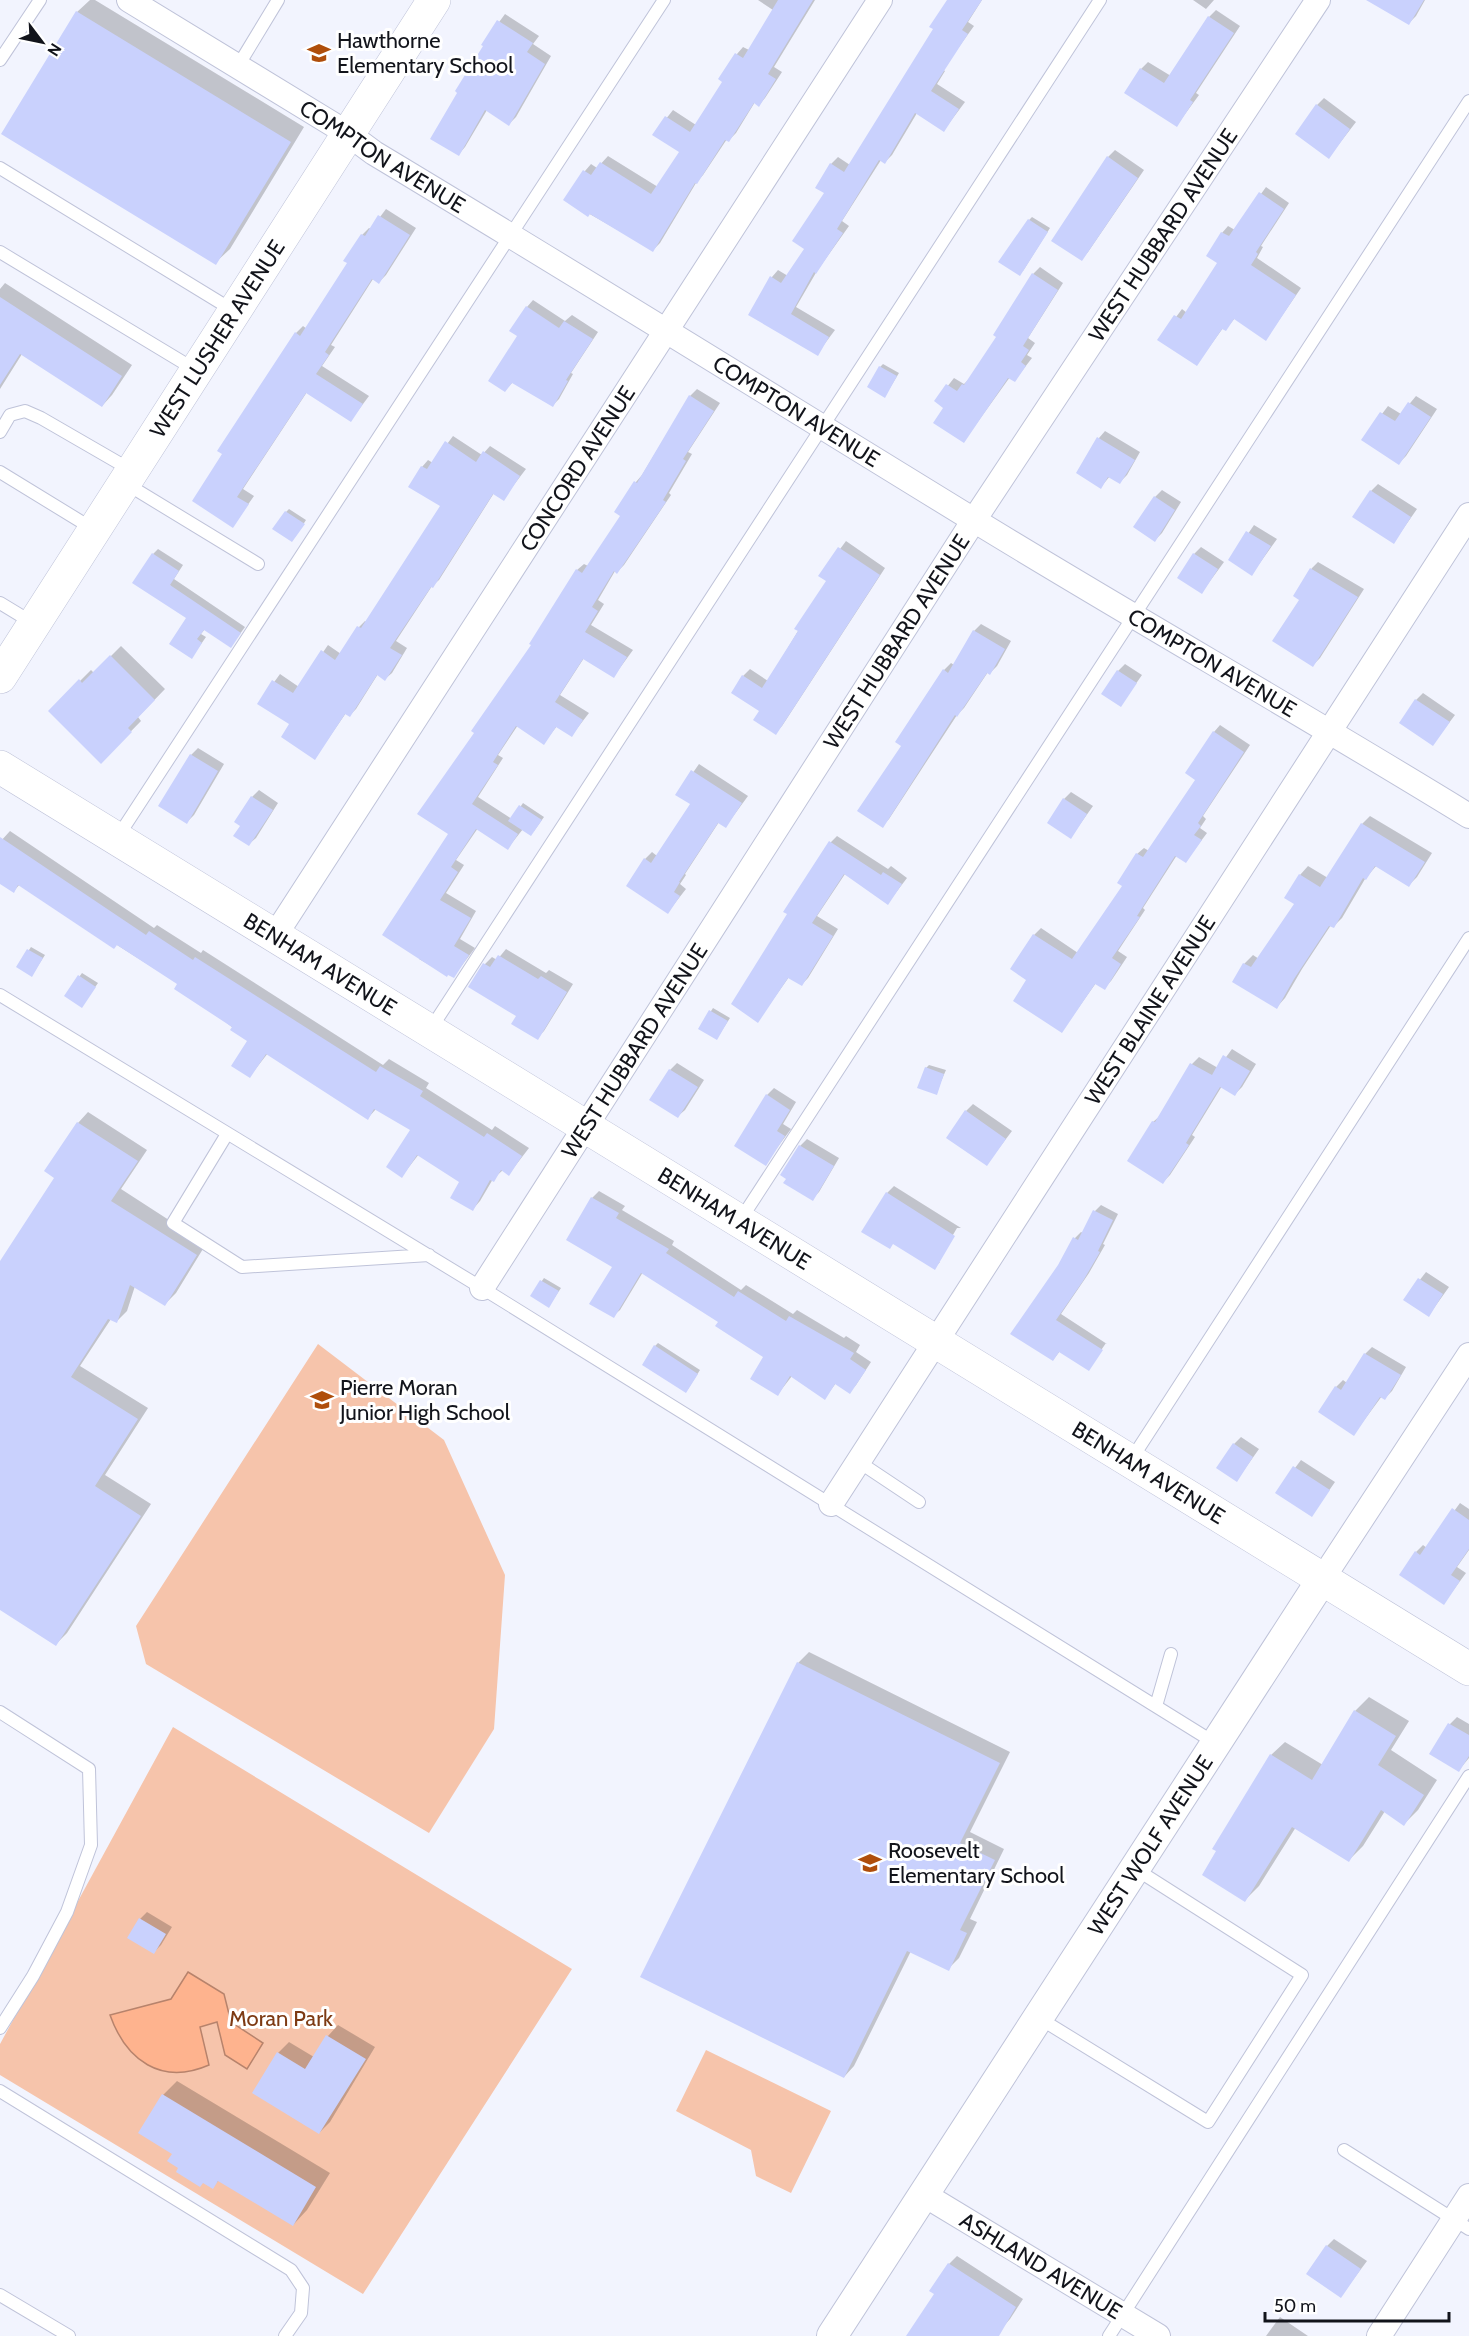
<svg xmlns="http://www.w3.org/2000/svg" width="1469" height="2336" viewBox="0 0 1469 2336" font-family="Cabin,sans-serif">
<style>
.green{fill:#f6c4ab}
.water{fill:#feb38e;stroke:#b7836c;stroke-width:1.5}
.shadow{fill:#0003}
.building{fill:#c9d1fd}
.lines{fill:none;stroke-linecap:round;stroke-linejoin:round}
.service-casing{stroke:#bfc3d9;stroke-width:14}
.minor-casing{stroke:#bfc3d9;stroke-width:26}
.tertiary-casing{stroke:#bfc3d9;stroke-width:32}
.secondary-casing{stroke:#bfc3d9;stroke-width:34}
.primary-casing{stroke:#bfc3d9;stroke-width:34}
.service{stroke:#fff;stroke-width:12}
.minor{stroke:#fff;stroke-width:24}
.tertiary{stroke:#fff;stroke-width:30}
.secondary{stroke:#fff;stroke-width:33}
.primary{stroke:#fff;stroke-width:33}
.labels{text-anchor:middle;stroke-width:6;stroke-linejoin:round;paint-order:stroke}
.poi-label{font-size:22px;fill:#12141b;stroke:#fff;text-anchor:start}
.street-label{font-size:22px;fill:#12141b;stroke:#fff}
.park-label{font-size:22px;fill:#7d3a13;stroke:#fff}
</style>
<rect width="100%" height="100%" fill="#f2f4fe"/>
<!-- green -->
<path class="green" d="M318,1344L444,1440L505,1575L494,1729L429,1833L146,1664L136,1626Z
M173,1727L572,1969L363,2294L0,2075V2044Z
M706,2050L831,2111L791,2193L756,2176L751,2150L676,2111Z"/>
<!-- water -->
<path class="water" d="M188,1972L224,1994L231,2022L263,2043L247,2069L225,2055L217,2022L200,2027L209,2065C161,2086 126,2060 110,2015L171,1999Z"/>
<!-- shadow -->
<path class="shadow" d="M90,0H95L304,127L230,249L215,263L77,12Z
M758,0H815L774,67L782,72L765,98L759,105L755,102L736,133L729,140L727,139L703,175L696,183L660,243L653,250L565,200L585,171L591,164L597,168L608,156L658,187L681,151L654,134L673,110L696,125L724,82L720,79L737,54L743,47L749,50L773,10Z
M950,0H982L968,22L974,26L956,51Z
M1193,0H1214L1206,9Z
M1373,0H1425L1416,16L1409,23Z
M1216,10L1240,26L1196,93L1199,95L1177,125L1141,69L1148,62L1171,76L1209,17Z
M505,14L539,36L533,44L551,56L516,117L509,124L487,110L465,147L459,154V92L485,46L483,44Z
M920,56L945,71L937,84L965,102L944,130L917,113L892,155L885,162L881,160L842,221L849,226L817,271L796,307L835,330L817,354L750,314L772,277L778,270L788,276L806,249L826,192L831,164L838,157L850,165Z
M1324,98L1356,122L1329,157L1317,105Z
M1115,150L1144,170L1088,252L1082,259L1108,157Z
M1266,187L1289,203L1261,246L1263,247L1257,258L1301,288L1266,339L1235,318L1226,329L1223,328L1197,364L1159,340L1182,309L1187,313L1220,262L1222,233L1228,226L1235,230Z
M386,209L416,228L386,275L379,282L373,279L331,345L335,347L322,366L369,396L351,420L307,392L243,489L254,496L233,526L194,501L296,333L303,326L307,329L349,263L362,235L369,228L371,229Z
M1032,217L1050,228L1023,271L1029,220Z
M1040,267L1063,283L1028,338L1035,343L1027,355L1032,358L1015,380L1010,377L964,441L945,407L936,401L954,378L964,384L970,378L998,336L1033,274Z
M5,283L132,365L112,395L102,406L22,354L0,389V289Z
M533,300L565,321L572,315L598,332L571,373L573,374L559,399L553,405L513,382L505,390L527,307Z
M883,364L899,373L885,396L880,367Z
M697,389L720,403L688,452L692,454L669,493L671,495L624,565L617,572L615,571L598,600L604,604L591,625L633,650L614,676L584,658L560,695L589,713L572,735L557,726L544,743L518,725L498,755L503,758L478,797L512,819L523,803L544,817L534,831L523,829L508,848L478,828L456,860L464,865L446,893L476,911L460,939L475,948L453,977L448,973L447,975L419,959L476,732L533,644L577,570L584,564L588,566L622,516L636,482L642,475L690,396Z
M1416,396L1437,409L1406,456L1399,463L1363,439L1388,406L1401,414Z
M1105,431L1140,452L1127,475L1120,482L1110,476L1101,487L1099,438Z
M453,436L482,455L490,446L526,469L503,499L494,493L439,580L432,586L396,641L407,648L392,673L385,679L378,674L356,709L350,715L346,713L315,758L291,723L259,703L280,674L299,687L328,645L341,654L359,627L365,621L367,622L442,506L422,467L428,460L433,463Z
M1378,484L1417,509L1394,542L1371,491Z
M1162,490L1181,502L1162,533L1155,540V497Z
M289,509L306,520L295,537L286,512Z
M1254,525L1277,539L1252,574L1230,560Z
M846,541L885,568L782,726L775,733L761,711L743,676L750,669L768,681L828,581L820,576Z
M1201,547L1224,562L1202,592L1194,554Z
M158,549L183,565L174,579L245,627L231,646L205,629L201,634L206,637L192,657L188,618L153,554Z
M1318,562L1364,589L1320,658L1313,665L1301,600L1295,596L1312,568Z
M981,624L1011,641L997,666L990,673L988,672L964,708L957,715L889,819L882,826L903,745L944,670L951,663L954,665L974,631Z
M121,646L165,689L138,717L141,721L101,762L50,711L91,670L94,673Z
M1125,664L1142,675L1121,705L1118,671Z
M1423,693L1455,715L1433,744L1416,700Z
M1220,725L1250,745L1203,816L1206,819L1200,828L1207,833L1186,861L1177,855L1143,908L1145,910L1118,951L1127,957L1111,981L1104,988L1096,983L1062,1031L1029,979L1034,935L1041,928L1078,953L1124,885L1137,854L1144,848L1149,851L1198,779L1214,732Z
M198,748L224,764L194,815L187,822L191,755Z
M699,764L748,796L726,826L719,822L685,874L686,875L680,884L686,889L668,912L645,859L652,852L657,856L692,804L678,794Z
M259,790L278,803L256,838L249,844L252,797Z
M1071,792L1093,806L1071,837L1064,799Z
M1370,816L1432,853L1417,877L1409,885L1377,865L1365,879L1342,918L1334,926L1331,925L1302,969L1285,998L1277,1007L1234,981L1244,964L1253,955L1259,959L1296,904L1300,875L1308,866L1328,878L1362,824Z
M10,831L154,928L157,925L201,953L203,950L383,1065L389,1059L429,1083L426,1088L492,1130L495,1126L529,1148L509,1174L503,1170L493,1179L480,1201L473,1209L461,1182L419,1154L402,1176L412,1129L376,1109L368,1118L268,1053L250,1076L249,1041L179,984L20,884L14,891L0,882V842Z
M837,836L888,869L891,866L907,878L888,903L845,874L817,916L838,929L808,978L802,984L789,977L758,1021L789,914L831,842Z
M31,947L45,955L32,975L18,966Z
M506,949L546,973L549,970L573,984L544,1031L537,1038L518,1015L470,986L485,964L492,957L497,960Z
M82,973L98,983L84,1003L66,995Z
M713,1008L730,1018L719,1035L700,1028Z
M1232,1049L1256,1064L1242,1087L1235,1094L1222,1086L1192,1135L1195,1137L1170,1175L1163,1182L1153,1122L1161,1115L1192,1064L1199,1057L1218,1068Z
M677,1063L704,1080L685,1110L678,1116L651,1099L670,1070Z
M929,1065L946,1070L936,1093L926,1068Z
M774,1088L796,1102L783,1124L791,1129L765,1164L767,1095Z
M973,1104L1012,1131L987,1164L966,1111Z
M88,1112L147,1150L121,1189L206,1244L176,1293L165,1304L135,1286L127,1311L117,1321L111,1319L80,1366L148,1408L105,1475L151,1504L67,1633L56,1644L0,1608V1264L56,1178L78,1123Z
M807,1139L839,1158L819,1192L812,1199L800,1146Z
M894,1186L961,1228H957L937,1262H940L934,1268L887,1193Z
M599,1191L625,1206L622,1210L674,1241L672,1245L741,1290L746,1285L793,1314L797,1310L844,1338L846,1336L860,1345L856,1352L871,1362L856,1385L849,1392L836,1383L825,1398L792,1376L778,1394L765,1357L720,1322L643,1272L620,1310L613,1316L614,1266L592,1198Z
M1101,1205L1118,1214L1103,1244L1105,1245L1089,1273L1061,1314L1107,1344L1106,1343L1091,1365L1060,1351L1053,1360L1059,1266L1075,1238L1081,1232L1083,1233L1095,1211Z
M1426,1272L1449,1287L1429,1315L1405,1299Z
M544,1278L561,1288L551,1303L532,1295Z
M658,1343L700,1370L688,1389L655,1346Z
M1372,1347L1406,1367L1392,1391L1385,1398L1382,1396L1354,1434L1336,1387L1343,1380L1347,1383L1365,1354Z
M1241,1437L1259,1449L1237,1480L1234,1444Z
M1301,1460L1335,1482L1312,1515L1277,1492Z
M1460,1503L1469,1509V1550L1457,1567L1466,1573L1444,1603L1416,1552L1423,1545L1427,1548Z
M809,1652L1010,1752L970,1832L1004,1849L970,1919L977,1922L959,1958L948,1969L911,1951L854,2066L844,2077L642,1976L798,1663Z
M1369,1697L1409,1721L1391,1750L1437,1780L1418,1810L1404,1824L1385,1811L1363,1846L1349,1860L1296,1827L1259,1886L1245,1900L1271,1755L1285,1742L1323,1765L1355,1711Z
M1457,1717L1469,1724V1758L1459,1770L1432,1754L1450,1724Z
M147,1912L172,1927L161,1945L154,1952L140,1919Z
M338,2025L375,2047L330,2122L319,2133L254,2093L278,2053L289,2042L314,2057L328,2036Z
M177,2081L330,2173L307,2210L293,2225L219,2180L213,2187L180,2167L163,2095Z
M1334,2239L1367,2261L1341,2296L1327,2246Z
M957,2256L1023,2299L1010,2319L1003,2327L962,2336H908L936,2293L931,2290L949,2264Z
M1280,2317L1308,2336H1266Z"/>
<!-- building -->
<path class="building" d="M778,0H813L768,74L776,79L759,107L754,103L729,142L725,140L697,184L695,183L653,252L590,214L588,217L563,200L583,170L591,175L600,162L651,194L679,152L652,135L665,116L690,132L722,82L718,79L735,53L743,58Z
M947,0H982L962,30L968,34L931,91L959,109L944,132L915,113L885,164L879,160L837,229L843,233L816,274L814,272L791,314L829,337L818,356L748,315L770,276L781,283L804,249L792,241L824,193L815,188L830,163L844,172L933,29L929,27Z
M1366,0H1424L1409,25Z
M76,11L291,142L216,265L1,134Z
M1208,16L1234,33L1190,100L1193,102L1177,127L1124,93L1140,68L1164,83Z
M497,20L533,43L527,52L545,64L509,126L485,110L459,156L430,139L457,93L455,91L483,46L481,45Z
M1316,104L1350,129L1329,159L1295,134Z
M1107,156L1138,178L1082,261L1051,241Z
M1259,192L1284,209L1256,252L1258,254L1251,265L1296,295L1266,341L1234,319L1226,331L1222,329L1197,366L1157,340L1174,315L1181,319L1217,263L1206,256L1221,232L1229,236Z
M378,215L410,235L379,284L372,279L325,352L329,355L316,374L363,404L351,422L306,393L237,497L249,504L233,528L192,501L222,454L217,451L295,332L300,336L347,263L343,261L361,234L365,236Z
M1028,219L1048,232L1020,276L998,262Z
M1032,273L1058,290L1023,346L1029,350L1021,362L1026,366L1015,382L1008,378L964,443L933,423L943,408L934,401L946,384L957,391L962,384L964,385L996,337L993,335Z
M0,297L122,376L102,407L20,354L0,385Z
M526,306L559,328L564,321L593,339L566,380L568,381L553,407L512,383L505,392L488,381L517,336L509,331Z
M879,366L897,376L885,398L867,387Z
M689,395L714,411L683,459L686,461L663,500L666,502L617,574L614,571L592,607L598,611L585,632L627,657L614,678L583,659L555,702L583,720L572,737L556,727L544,745L516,726L493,762L498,765L472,804L518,834L508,850L476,829L451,867L458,872L440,900L471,918L454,946L469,955L454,978L448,975L447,977L382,935L448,834L417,814L474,733L471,731L531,645L529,644L576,569L582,573L620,516L614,512L634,481L637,483Z
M1408,402L1431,417L1399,465L1361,440L1380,412L1395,421Z
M1097,437L1135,460L1120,484L1108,477L1101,489L1076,473Z
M445,441L476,462L483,451L520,476L504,501L493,494L433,588L431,587L390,648L402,655L385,681L377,675L350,717L345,714L315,760L281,737L289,724L257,704L272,680L293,693L321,650L335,660L357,626L361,628L440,506L408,487L421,466L427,469Z
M1370,490L1411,517L1394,544L1352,517Z
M1154,496L1175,510L1155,542L1133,527Z
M285,511L305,524L292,542L272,529Z
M1246,531L1271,546L1252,576L1228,560Z
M838,547L880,575L776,735L753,720L759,711L731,693L742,675L762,688L798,631L794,629L826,581L818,576Z
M152,553L179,571L170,585L241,633L231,648L204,630L197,639L202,643L192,659L169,644L186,618L132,583Z
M1193,553L1218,569L1202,594L1177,578Z
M1310,568L1358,597L1313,667L1272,641L1299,600L1293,596Z
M973,630L1005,649L990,675L987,673L957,717L955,715L883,828L857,811L901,746L895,742L943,669L948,673Z
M110,655L155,700L128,728L132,732L101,764L48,711L79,679L82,683Z
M1117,670L1137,683L1121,707L1101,694Z
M1415,699L1450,722L1433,746L1399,723Z
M1213,731L1244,752L1198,823L1201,826L1194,835L1202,840L1186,863L1175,856L1137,916L1140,917L1112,958L1121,964L1105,990L1095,984L1062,1033L1013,1001L1026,980L1010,969L1033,934L1072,959L1122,886L1117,883L1136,853L1143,857L1195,780L1185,773Z
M190,754L218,771L187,824L158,806Z
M691,770L742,803L726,828L718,823L679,882H680L674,892L680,896L668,914L626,886L644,858L651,863L690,804L675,795Z
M251,796L273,810L249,846L233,836L240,826L234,822Z
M1063,798L1087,814L1071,839L1047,823Z
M519,805L542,820L531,836L508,821Z
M1361,823L1425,862L1409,887L1375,866L1366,880L1363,878L1334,928L1329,926L1294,979L1277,1009L1232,982L1243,963L1251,967L1294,904L1284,898L1299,874L1320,887Z
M0,837L146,935L149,931L193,960L195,957L376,1072L380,1066L423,1091L420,1096L484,1137L487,1133L522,1156L509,1176L501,1170L494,1182L490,1180L473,1211L450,1198L459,1182L417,1155L402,1178L386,1167L410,1130L374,1109L368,1120L266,1054L250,1078L231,1066L247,1041L230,1030L232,1027L174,989L177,984L117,945L114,949L18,885L14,893L0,884Z
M829,841L881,875L883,872L902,884L888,905L844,874L812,923L833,936L802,986L788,978L758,1023L731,1004L787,914L783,912Z
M27,949L43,958L32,977L16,967Z
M498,955L538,979L541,976L567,992L538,1040L511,1024L516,1016L468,987L483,963L490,967Z
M78,975L96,987L82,1008L64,996Z
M709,1010L728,1021L717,1040L698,1029Z
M1223,1055L1250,1071L1235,1096L1220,1087L1186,1143L1189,1145L1163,1184L1127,1161L1152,1121L1155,1122L1190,1063L1212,1075Z
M925,1067L944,1074L937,1095L917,1088Z
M669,1069L698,1087L678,1118L649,1100Z
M766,1094L790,1110L777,1131L785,1136L766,1166L734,1146Z
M965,1110L1006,1139L987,1166L946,1138Z
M77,1122L138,1161L111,1201L197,1255L165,1306L130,1285L117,1323L108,1319L71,1377L138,1419L95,1486L141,1516L56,1646L0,1610V1261L54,1178L44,1171Z
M799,1145L834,1166L813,1201L783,1183L786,1179L780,1175Z
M886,1192L955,1236L935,1270L893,1244L890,1249L861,1232Z
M591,1197L619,1213L616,1218L669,1249L666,1253L734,1297L738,1291L786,1321L789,1316L854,1353L850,1359L866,1370L850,1394L835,1384L825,1400L790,1376L778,1396L750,1379L763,1357L715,1326L718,1322L641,1273L614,1318L589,1304L612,1267L566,1240Z
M1093,1210L1113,1220L1098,1251L1100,1252L1083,1281L1056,1320L1103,1350L1089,1371L1059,1352L1053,1361L1010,1334L1058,1265L1073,1237L1078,1240Z
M1418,1278L1443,1294L1429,1317L1403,1300Z
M540,1280L559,1291L549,1308L530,1296Z
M654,1345L698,1374L686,1393L642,1365Z
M1364,1353L1401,1375L1385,1400L1380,1397L1354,1436L1318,1412L1335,1386L1341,1390Z
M1233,1443L1253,1457L1237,1482L1216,1468Z
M1293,1466L1330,1490L1312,1517L1275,1493Z
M1452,1508L1469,1520V1549L1451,1575L1460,1581L1444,1605L1399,1575L1415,1551L1420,1555Z
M797,1662L1000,1763L960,1843L995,1860L960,1930L967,1933L949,1971L907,1951L844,2078L640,1977Z
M1354,1710L1396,1736L1378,1765L1424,1795L1404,1826L1381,1810L1349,1862L1292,1827L1245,1902L1202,1875L1216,1851L1212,1849L1270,1754L1312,1780Z
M1448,1723L1469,1735V1756L1459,1772L1429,1754Z
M139,1918L166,1934L154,1954L127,1938Z
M326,2035L366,2059L319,2134L252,2093L277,2052L305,2069Z
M162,2094L316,2187L293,2226L218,2181L213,2189L203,2183L200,2187L176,2172L178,2168L167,2161L172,2154L138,2133Z
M1326,2245L1361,2269L1341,2298L1306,2274Z
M948,2263L1016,2307L999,2336H906L934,2294L929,2291Z"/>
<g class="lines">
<!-- service casing -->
<g class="service-casing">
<path id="service" d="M0,60L40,0
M238,66L278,0
M0,168L234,311
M0,252L194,369
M0,432L10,415L25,411L41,418L131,470
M0,472L93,529
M125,483L258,564
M0,603L33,623
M117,838L664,0
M0,995L482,1288L1215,1743
M430,1030L1100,0
M227,1134L173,1223L242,1267L429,1255
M741,1219L1469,101
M1131,1460L1469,938
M859,1462L919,1502
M1156,1706L1171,1654
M0,1712L89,1769L91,1845L67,1912L33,1976L0,2028
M1039,2018L1208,2122L1302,1975L1134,1868
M0,2091L291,2270L303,2288L301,2313L285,2336
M1344,2150L1469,2229
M0,2295L69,2336
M1109,2336L1469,1776"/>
</g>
<!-- minor casing -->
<g class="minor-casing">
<g id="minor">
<path id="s1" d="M129,0L347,133L374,153C574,273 773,397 972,519C1137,620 1305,715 1469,816"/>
<path id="s2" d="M274,937L880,0"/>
<path id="s3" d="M482,1288L974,520L1318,0"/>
<path id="s4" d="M831,1504L1469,515"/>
<path d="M1323,1578L1469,1355"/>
<path id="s5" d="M923,2194L1158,2336"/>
<path d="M1379,2336L1469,2196"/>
</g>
</g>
<!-- tertiary casing -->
<g class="tertiary-casing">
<g id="tertiary">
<path id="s6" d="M832,2336L1323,1578"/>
</g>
</g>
<!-- secondary casing -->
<g class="secondary-casing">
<g id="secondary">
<path id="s7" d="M0,767L1469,1669"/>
</g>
</g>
<!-- primary casing -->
<g class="primary-casing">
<g id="primary">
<path id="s8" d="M0,677L434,0"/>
</g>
</g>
<!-- service -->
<use href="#service" class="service"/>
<!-- minor -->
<use href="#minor" class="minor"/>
<!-- tertiary -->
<use href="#tertiary" class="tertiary"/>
<!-- secondary -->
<use href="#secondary" class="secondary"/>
<!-- primary -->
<use href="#primary" class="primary"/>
</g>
<!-- icons -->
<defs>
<g id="school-bare" transform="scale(1.8)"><path d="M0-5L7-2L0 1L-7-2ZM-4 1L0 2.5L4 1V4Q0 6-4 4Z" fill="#af4e0b" stroke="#fff" stroke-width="2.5" paint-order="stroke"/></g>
</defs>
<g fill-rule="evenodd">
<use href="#school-bare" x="319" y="53"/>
<use href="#school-bare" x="322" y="1400"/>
<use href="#school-bare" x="870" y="1863"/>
</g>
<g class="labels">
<!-- poi labels -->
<g class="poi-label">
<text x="337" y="48">Hawthorne<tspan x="337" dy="25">Elementary School</tspan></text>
<text x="340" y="1395">Pierre Moran<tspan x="340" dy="25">Junior High School</tspan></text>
<text x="888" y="1858">Roosevelt<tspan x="888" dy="25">Elementary School</tspan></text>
</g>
<!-- street labels -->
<g class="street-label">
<text dy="8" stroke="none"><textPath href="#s1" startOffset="298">COMPTON AVENUE</textPath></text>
<text dy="8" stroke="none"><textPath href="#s3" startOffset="1254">WEST HUBBARD AVENUE</textPath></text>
<text dy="8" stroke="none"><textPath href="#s8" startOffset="402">WEST LUSHER AVENUE</textPath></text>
<text dy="8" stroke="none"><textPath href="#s1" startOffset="784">COMPTON AVENUE</textPath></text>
<text dy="8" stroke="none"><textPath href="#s2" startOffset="558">CONCORD AVENUE</textPath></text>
<text dy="8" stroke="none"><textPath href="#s3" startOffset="768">WEST HUBBARD AVENUE</textPath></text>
<text dy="8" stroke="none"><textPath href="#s1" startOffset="1270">COMPTON AVENUE</textPath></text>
<text dy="8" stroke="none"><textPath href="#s7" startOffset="376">BENHAM AVENUE</textPath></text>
<text dy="8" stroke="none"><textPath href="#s4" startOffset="588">WEST BLAINE AVENUE</textPath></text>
<text dy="8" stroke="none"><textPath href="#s3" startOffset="282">WEST HUBBARD AVENUE</textPath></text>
<text dy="8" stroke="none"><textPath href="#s7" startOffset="862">BENHAM AVENUE</textPath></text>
<text dy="8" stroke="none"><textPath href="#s7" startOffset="1348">BENHAM AVENUE</textPath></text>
<text dy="8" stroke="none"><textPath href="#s6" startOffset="585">WEST WOLF AVENUE</textPath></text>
<text dy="8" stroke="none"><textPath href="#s5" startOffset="138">ASHLAND AVENUE</textPath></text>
</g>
<!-- park labels -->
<g class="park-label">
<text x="281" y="2026">Moran Park</text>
</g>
</g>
<!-- north arrow -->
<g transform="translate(42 42) rotate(122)" stroke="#ffffff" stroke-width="4.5" paint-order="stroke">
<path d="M0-4.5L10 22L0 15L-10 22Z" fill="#12141b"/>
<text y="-9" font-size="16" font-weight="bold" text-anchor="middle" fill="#12141b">N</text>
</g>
<!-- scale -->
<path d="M1265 2312v9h184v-9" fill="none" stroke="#12141b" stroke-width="3"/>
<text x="1274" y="2312" font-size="18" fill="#12141b" stroke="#ffffff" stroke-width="4.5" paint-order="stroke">50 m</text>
</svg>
